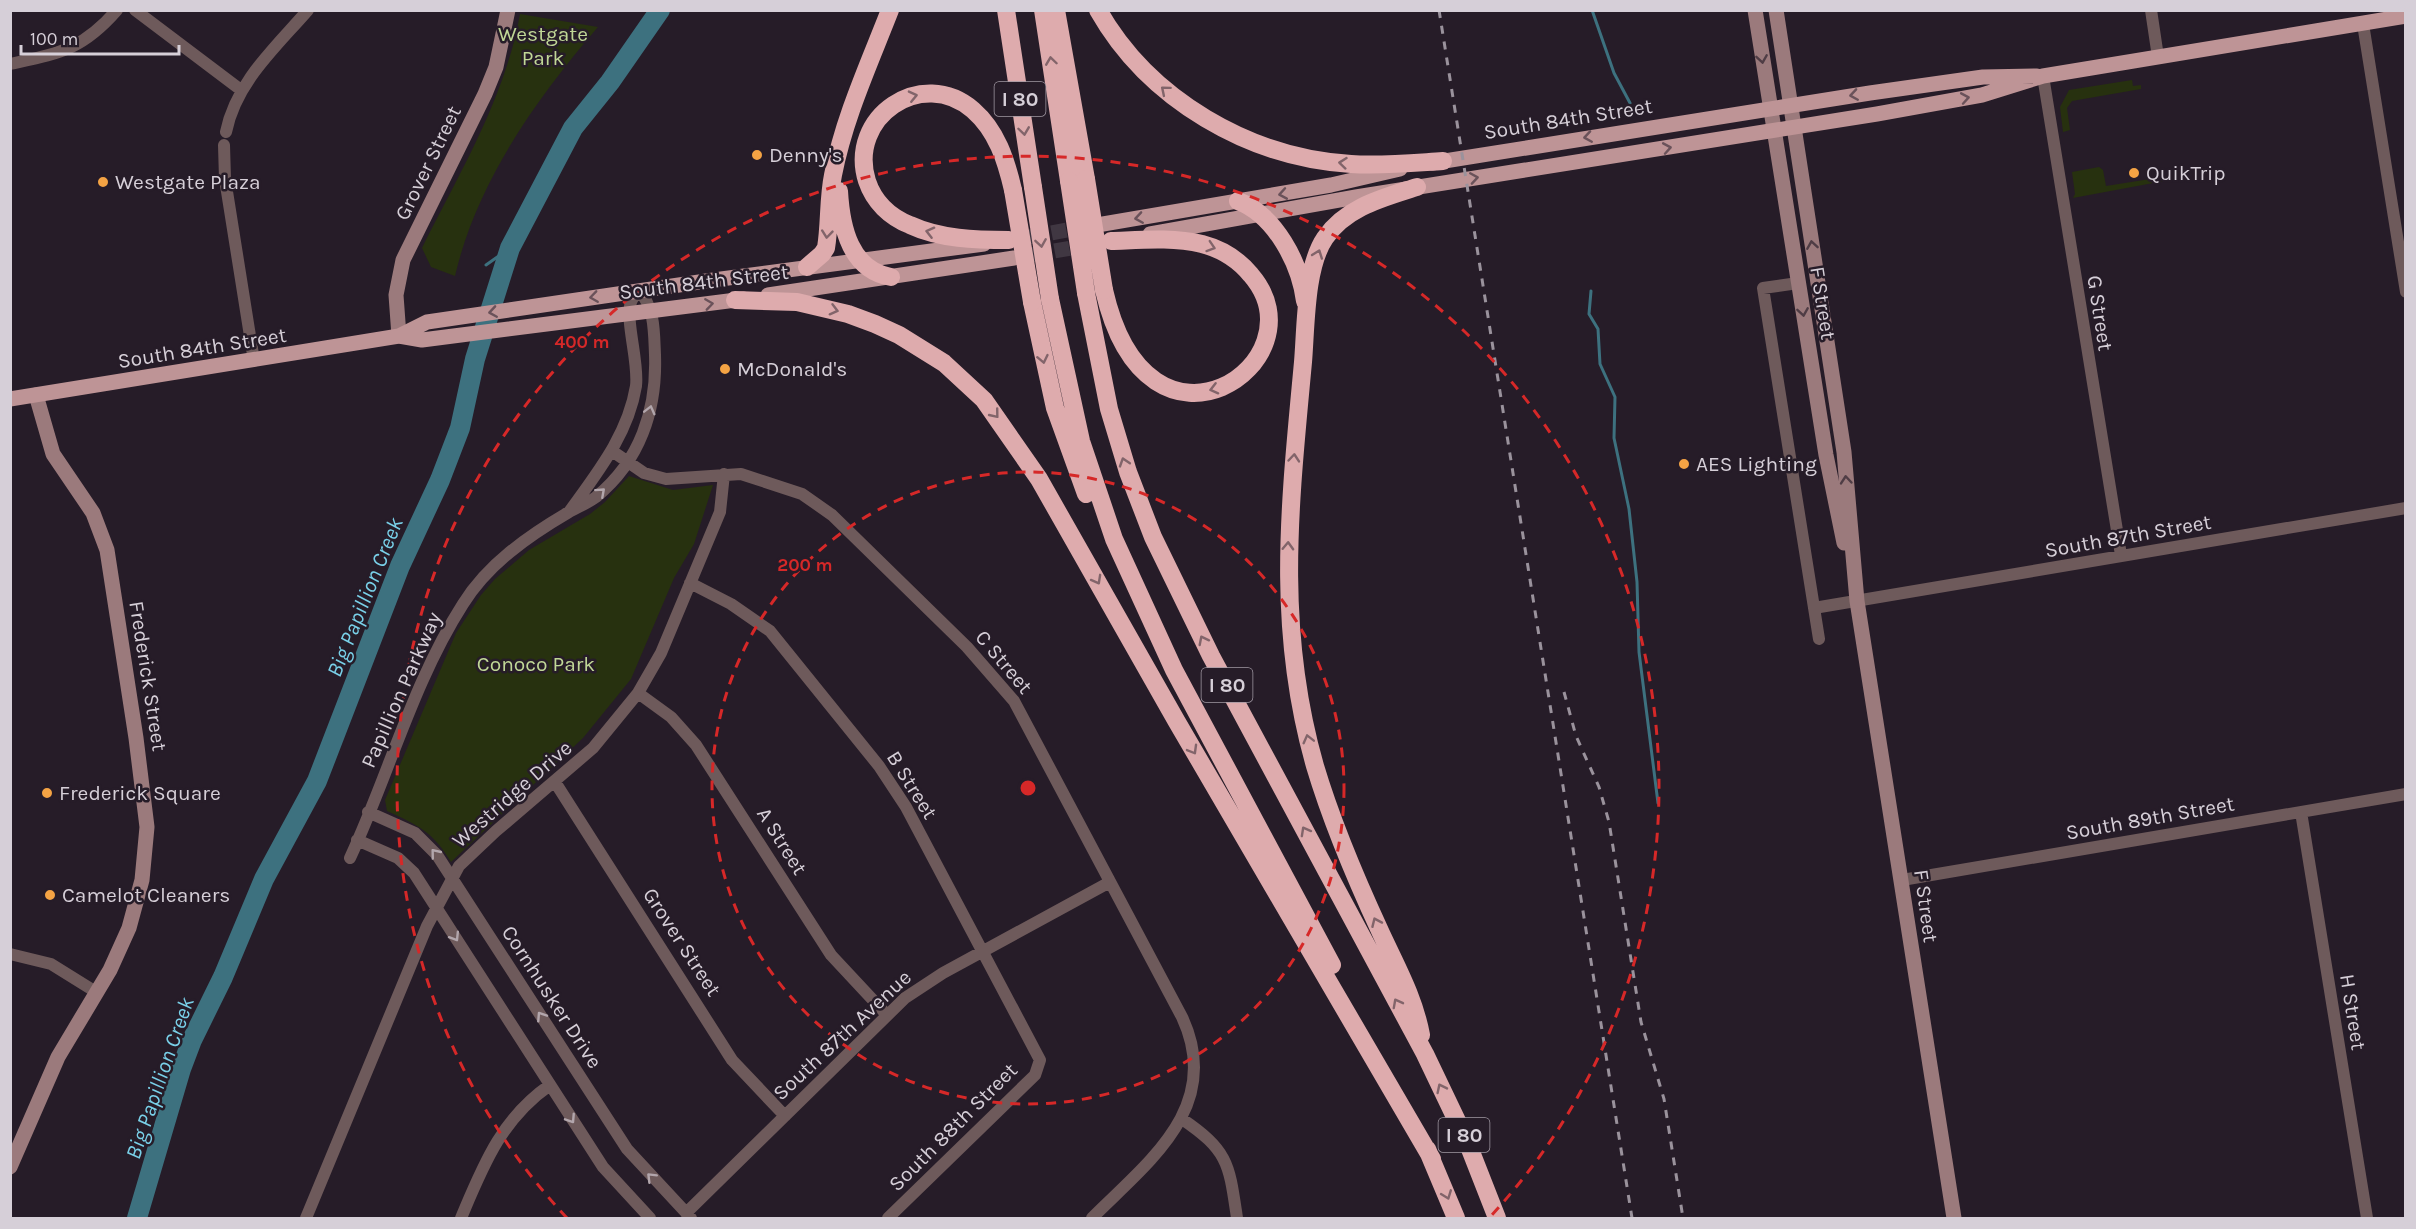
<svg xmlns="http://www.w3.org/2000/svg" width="2416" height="1229" viewBox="0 0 2416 1229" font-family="Karla,sans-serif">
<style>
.green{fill:#27310f}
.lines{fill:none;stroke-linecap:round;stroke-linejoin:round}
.stream{stroke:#3d717f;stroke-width:3}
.river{stroke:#3d717f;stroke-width:20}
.primary-tunnel{stroke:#403742;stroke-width:15;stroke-dasharray:15 8;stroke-linecap:butt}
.street{stroke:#6e5a5b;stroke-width:12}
.secondary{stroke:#9b7a7c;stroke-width:15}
.primary{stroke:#be9496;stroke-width:15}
.highway{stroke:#deabad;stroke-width:18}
.rail{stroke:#9a929c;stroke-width:3;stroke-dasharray:8 8;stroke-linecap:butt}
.highway-bridge{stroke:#deabad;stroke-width:18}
.oneway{stroke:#4f3d45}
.oneway2{stroke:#82646a}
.oneway3{stroke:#6a525a}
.oneway4{stroke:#b2a6ac}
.ring{fill:none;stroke:#d62828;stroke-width:3;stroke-dasharray:10 8}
.poi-dot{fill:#f4a344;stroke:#261c28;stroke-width:2}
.labels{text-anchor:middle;stroke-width:5;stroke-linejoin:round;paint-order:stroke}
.shield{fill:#261c28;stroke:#a199a3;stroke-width:1.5}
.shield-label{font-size:20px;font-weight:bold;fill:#d6cfd8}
.park-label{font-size:21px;fill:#c0d796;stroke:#261c28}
.street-label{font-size:21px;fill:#d6cfd8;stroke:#261c28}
.poi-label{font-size:21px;fill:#d6cfd8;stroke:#261c28;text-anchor:start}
.water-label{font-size:22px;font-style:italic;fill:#79d0e8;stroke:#261c28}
.centre{fill:#d62828;stroke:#261c28;stroke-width:3}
.ring-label{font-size:18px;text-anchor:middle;font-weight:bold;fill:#d62828;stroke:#261c28;stroke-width:5;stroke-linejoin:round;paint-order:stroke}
</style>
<rect width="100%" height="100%" fill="#261c28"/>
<!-- green -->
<path class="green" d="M520,14L598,27C536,99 477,182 455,276L431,267L422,248C460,172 505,98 520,14Z
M2132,80L2133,86L2141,85V89L2072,101L2067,108L2070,130L2063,132L2060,107L2069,90Z
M2099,167L2103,170L2106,186L2163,177L2164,181L2073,198L2075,194L2072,172Z
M629,476L673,490L713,485L694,544L674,578L631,679L583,738L451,862C433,832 418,825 387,811L385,800L456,633L481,595L495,579L529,550L590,514L605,502Z"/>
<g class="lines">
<!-- stream -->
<path class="stream" d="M1592,10L1614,73L1630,103
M486,265L510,248
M1591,291L1589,314L1598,329L1600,364L1615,397L1614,438L1629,509L1637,582L1639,652L1658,803"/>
<!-- river -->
<path class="river" d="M137,1218L181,1069L192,1040L223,977L264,879L317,781L400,566L440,480L460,428L475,359L510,248L573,128L610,82L660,10"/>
<!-- primary-tunnel -->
<path class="primary-tunnel" d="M1029,237L1088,226
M1032,255L1088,245"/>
<!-- street -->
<path class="street" d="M135,10L241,90
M2151,10L2158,57
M2363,24L2406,292
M10,64C60,53 82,50 117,10
M2043,76L2121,555
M226,132C236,82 276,47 308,10
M224,145L225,179L254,361
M1798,283L1763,288L1819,639
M612,451L644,473L666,479L741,474L802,494L832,515L967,647L1014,701L1182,1017C1224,1107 1148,1162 1092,1218
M690,583L731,604L770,631L879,766L906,807L1040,1060L1035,1075L888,1218
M1814,608L2406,508
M638,693L671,717L696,745L831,955L887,1015
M555,782L732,1060L785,1116
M368,812L415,833L437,855L627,1149L691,1218
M2301,812L2367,1218
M357,840L398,858L414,873L603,1167L650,1218
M350,858C389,774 413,682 463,604C488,564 528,536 569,512C578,507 588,503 596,497C640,461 657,410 655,355C654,333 655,307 639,291C636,294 632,299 631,302C625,321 639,362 636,386C628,435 597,473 569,512
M1902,880L2406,794
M10,954L51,964L96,992
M1182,1119C1229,1151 1229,1164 1237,1218
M686,1213L905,998L943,973L1110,882
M306,1218L427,926L459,866L496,831L593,748L638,693L661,653L720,512L724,474
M461,1218C483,1166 501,1119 550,1085"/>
<!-- secondary -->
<path class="secondary" d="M1755,10L1826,455L1844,543
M1776,10L1844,452L1857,601L1954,1218
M399,336L396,295L403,260L485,94L496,67L508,10
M10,1167L58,1057L110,970L129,928L142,880L147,827L136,738L107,550L93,513L53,454L36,395"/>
<!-- primary -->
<path class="primary" d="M1432,163L1870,93L1983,77L2037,76
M1103,224L1331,185L1400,169
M1150,234L1356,197L1877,114L1982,95L2043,76L2406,16
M768,295L1014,258
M399,336L422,340L744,299
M10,399L399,336L427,322L706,281L984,244"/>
<!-- highway -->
<path class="highway" d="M1006,10L1033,187
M1043,10L1069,181
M1056,10L1086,179
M1098,10C1149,100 1250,158 1351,164C1382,166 1412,163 1443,161
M1417,187C1383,198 1346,207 1325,238C1305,267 1306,327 1303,362C1290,503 1275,626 1315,766C1332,823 1355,877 1380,931C1396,966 1414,997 1421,1035
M839,191C841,227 850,270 891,277
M1238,201C1275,215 1300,263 1305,301
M1009,240C976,240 940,239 910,225C890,217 874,202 867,181C847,117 922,66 973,110C997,131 1006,160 1013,190
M807,267L822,254L826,248C830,224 828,199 833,175C844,118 869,64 890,10
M1104,290C1148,483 1325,361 1251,275C1238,259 1221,249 1202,244C1172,237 1141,240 1111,241
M1086,293L1109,409L1128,472L1153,537L1211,656L1425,1054L1468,1144L1497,1218
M1050,299L1081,441L1114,539L1174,670L1332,965
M735,300L797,302L848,314L875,324L899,335L944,363L984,400L1039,479L1177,722L1432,1159
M1032,302L1055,408L1086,494
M1427,1149L1456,1218"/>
<!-- rail -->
<path class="rail" d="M1439,10L1632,1218
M1564,692L1576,736L1599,787L1609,822L1641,1022L1664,1099L1683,1218"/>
<!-- highway-bridge -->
<path class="highway-bridge" d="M1086,179L1104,290
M1069,181L1086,293
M1033,187L1050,299
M1013,190L1032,302"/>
</g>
<!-- one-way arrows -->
<defs><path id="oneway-chevron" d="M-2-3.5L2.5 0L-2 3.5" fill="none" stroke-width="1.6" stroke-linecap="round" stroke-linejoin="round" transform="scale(1.5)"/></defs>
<g class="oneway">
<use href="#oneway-chevron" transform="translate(1762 59) rotate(81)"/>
<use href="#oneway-chevron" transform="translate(1812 245) rotate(-99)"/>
<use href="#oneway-chevron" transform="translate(1803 312) rotate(81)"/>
<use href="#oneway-chevron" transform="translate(1846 480) rotate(-95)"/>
</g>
<g class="oneway2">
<use href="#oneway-chevron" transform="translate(1051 61) rotate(-98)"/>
<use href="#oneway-chevron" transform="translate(1165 90) rotate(-140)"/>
<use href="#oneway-chevron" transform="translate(913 96) rotate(-13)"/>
<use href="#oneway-chevron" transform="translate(1024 131) rotate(82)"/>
<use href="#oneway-chevron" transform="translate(1343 163) rotate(-174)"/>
<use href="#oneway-chevron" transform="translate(930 232) rotate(-166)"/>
<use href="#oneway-chevron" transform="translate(827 234) rotate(96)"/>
<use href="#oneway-chevron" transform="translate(1041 243) rotate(81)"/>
<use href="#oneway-chevron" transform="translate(1211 247) rotate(18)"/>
<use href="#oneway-chevron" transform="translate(1318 254) rotate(-70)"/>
<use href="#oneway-chevron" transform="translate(834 310) rotate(15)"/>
<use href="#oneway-chevron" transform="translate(1043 359) rotate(78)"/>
<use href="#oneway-chevron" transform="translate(1214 389) rotate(166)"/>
<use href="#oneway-chevron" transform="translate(995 414) rotate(51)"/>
<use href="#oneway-chevron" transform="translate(1294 458) rotate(-85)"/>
<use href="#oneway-chevron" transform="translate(1124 462) rotate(-108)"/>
<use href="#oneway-chevron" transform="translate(1288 546) rotate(-88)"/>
<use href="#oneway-chevron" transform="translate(1097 580) rotate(61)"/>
<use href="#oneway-chevron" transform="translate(1203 640) rotate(-117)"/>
<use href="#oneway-chevron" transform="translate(1308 739) rotate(-104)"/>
<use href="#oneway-chevron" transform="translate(1193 750) rotate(60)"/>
<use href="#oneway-chevron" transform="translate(1305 831) rotate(-119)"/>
<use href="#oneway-chevron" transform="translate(1376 922) rotate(-114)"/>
<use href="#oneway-chevron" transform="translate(1397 1003) rotate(-118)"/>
<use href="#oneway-chevron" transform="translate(1441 1088) rotate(-116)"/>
<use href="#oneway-chevron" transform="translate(1447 1195) rotate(69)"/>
</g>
<g class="oneway3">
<use href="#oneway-chevron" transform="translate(1854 95) rotate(171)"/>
<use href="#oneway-chevron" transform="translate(1965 98) rotate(-10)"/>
<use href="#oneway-chevron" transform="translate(1588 137) rotate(171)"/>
<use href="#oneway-chevron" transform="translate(1667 148) rotate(-10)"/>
<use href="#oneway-chevron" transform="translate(1474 178) rotate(-9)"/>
<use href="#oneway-chevron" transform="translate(1283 194) rotate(170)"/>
<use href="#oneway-chevron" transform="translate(1139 218) rotate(171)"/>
<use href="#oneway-chevron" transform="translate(594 297) rotate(172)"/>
<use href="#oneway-chevron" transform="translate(709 304) rotate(-8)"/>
<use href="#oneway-chevron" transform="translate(493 312) rotate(171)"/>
</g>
<g class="oneway4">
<use href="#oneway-chevron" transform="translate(650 410) rotate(-76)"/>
<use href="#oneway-chevron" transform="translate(601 492) rotate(-42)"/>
<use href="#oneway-chevron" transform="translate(435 853) rotate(-129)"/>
<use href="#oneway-chevron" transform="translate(455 937) rotate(58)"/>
<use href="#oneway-chevron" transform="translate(541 1016) rotate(-123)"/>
<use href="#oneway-chevron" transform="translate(571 1119) rotate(57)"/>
<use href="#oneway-chevron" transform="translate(651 1177) rotate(-135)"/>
</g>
<!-- distance rings -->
<g class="ring">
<circle cx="1028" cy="788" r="316"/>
<path d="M567 1218A631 631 0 1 1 1489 1218"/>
</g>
<!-- markers -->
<g class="poi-dot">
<circle cx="757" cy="155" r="6"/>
<circle cx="2134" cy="173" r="6"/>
<circle cx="103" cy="182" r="6"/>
<circle cx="725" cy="369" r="6"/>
<circle cx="1684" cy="464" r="6"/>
<circle cx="47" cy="793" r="6"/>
<circle cx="50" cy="895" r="6"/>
</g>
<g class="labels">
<!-- shield labels -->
<g class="shield">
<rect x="994.5" y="82" width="51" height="34" rx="4.5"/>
<rect x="1201.5" y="668" width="51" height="34" rx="4.5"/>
<rect x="1438.5" y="1118" width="51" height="34" rx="4.5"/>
</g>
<g class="shield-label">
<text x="1020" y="106">I 80</text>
<text x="1227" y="692">I 80</text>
<text x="1464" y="1142">I 80</text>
</g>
<!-- park labels -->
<g class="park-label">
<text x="543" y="41">Westgate<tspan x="543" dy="24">Park</tspan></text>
<text x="536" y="671">Conoco Park</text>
</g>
<!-- street labels -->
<g class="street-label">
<text transform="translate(1568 119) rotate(-9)" y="7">South 84th Street</text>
<text transform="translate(428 163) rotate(-64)" y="7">Grover Street</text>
<text transform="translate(704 282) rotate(-7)" y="7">South 84th Street</text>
<text transform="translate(1823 303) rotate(81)" y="7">F Street</text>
<text transform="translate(2100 313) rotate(81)" y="7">G Street</text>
<text transform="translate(202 348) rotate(-9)" y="7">South 84th Street</text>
<text transform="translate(2128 536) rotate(-10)" y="7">South 87th Street</text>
<text transform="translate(1004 662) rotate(50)" y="7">C Street</text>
<text transform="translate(148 676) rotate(81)" y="7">Frederick Street</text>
<text transform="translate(401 690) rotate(-66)" y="7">Papillion Parkway</text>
<text transform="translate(912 785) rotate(58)" y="7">B Street</text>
<text transform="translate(512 794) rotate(-41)" y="7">Westridge Drive</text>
<text transform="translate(2150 818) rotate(-10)" y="7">South 89th Street</text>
<text transform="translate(782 841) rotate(58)" y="7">A Street</text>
<text transform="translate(1926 906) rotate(82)" y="7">F Street</text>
<text transform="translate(682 942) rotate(57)" y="7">Grover Street</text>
<text transform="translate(552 997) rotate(57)" y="7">Cornhusker Drive</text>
<text transform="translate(2353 1012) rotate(81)" y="7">H Street</text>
<text transform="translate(842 1035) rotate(-43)" y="7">South 87th Avenue</text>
<text transform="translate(953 1127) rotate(-45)" y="7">South 88th Street</text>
</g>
<!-- poi labels -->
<g class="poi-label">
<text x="769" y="162">Denny's</text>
<text x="2146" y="180">QuikTrip</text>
<text x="115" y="189">Westgate Plaza</text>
<text x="737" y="376">McDonald's</text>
<text x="1696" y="471">AES Lighting</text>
<text x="59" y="800">Frederick Square</text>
<text x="62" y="902">Camelot Cleaners</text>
</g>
<!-- water labels -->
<g class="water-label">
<text transform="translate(364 597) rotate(-68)" y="8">Big Papillion Creek</text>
<text transform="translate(159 1078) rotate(-71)" y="8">Big Papillion Creek</text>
</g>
</g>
<circle cx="1028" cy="788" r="9" class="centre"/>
<g class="ring-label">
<text x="582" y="348">400 m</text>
<text x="805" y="571">200 m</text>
</g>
<!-- border -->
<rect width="2416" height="1229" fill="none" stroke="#d6cfd8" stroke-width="24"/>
<!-- scale -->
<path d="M21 45v9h158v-9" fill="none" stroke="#d6cfd8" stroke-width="3"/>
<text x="30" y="45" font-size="18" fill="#d6cfd8" stroke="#261c28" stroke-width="4.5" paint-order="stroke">100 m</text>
</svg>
